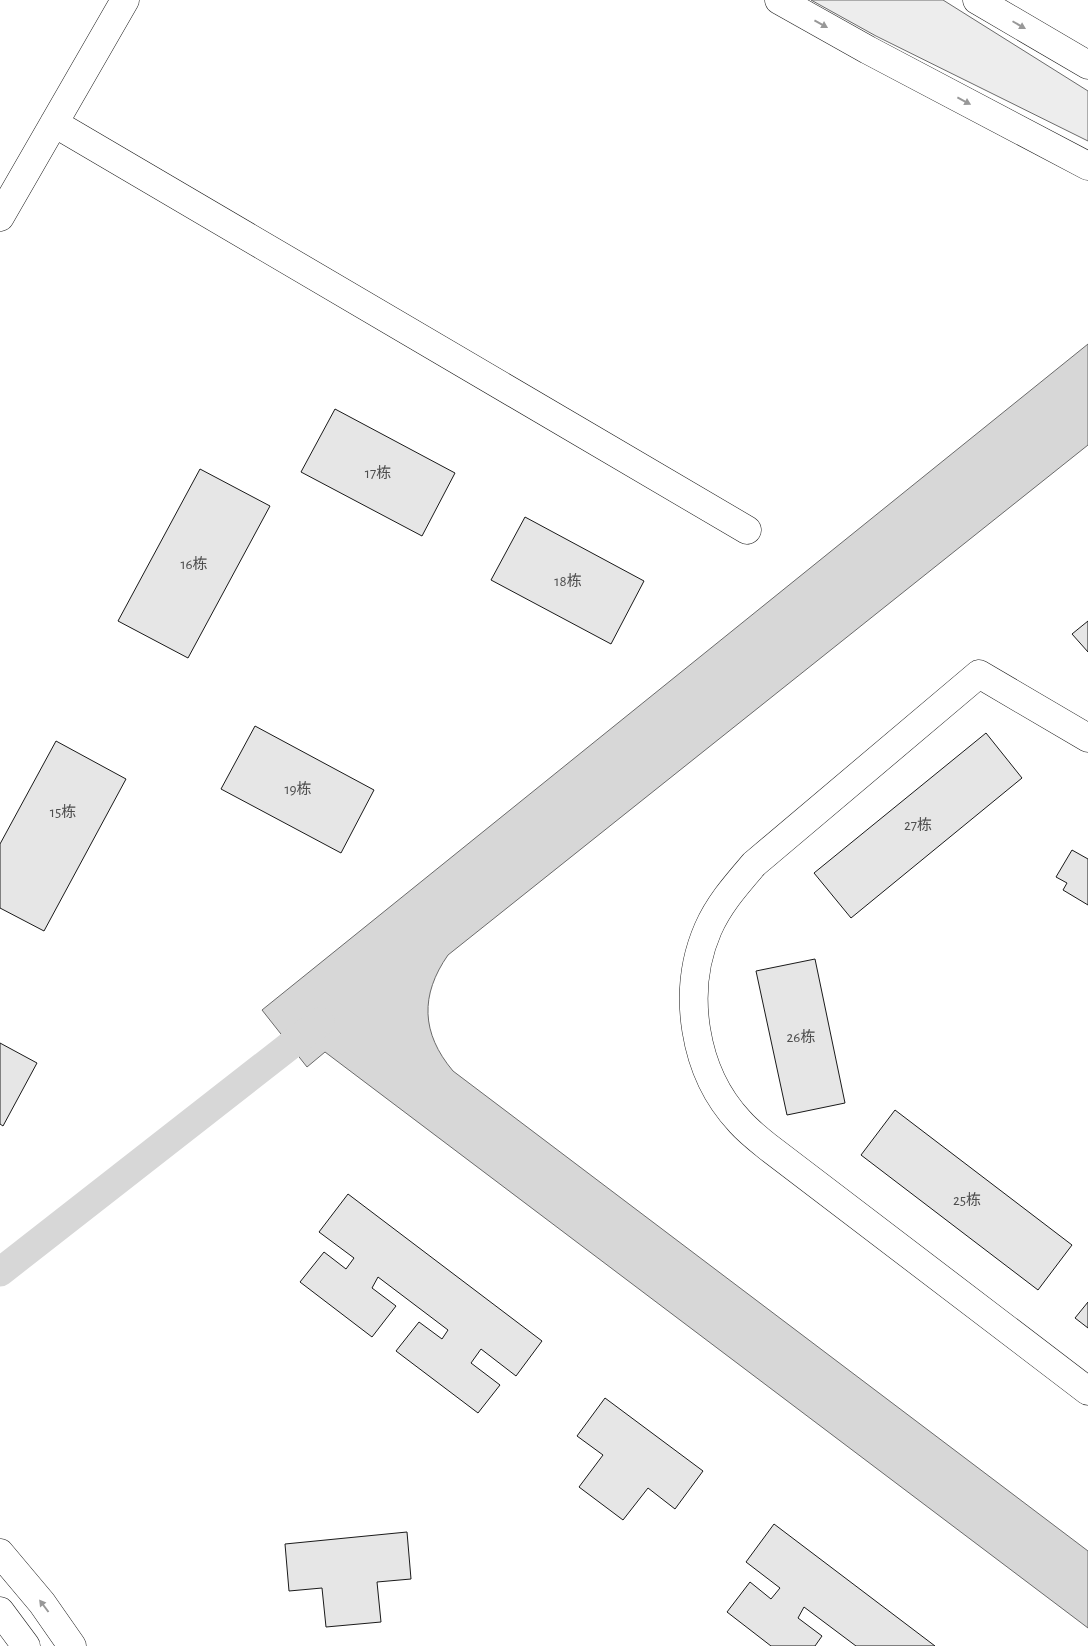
<svg xmlns="http://www.w3.org/2000/svg" width="1088" height="1646" viewBox="0 0 1088 1646" font-family="'Alegreya Sans','Noto Sans SC',sans-serif">
<style>
.built{fill:#ededed;stroke:#6a6a6a}
.water{fill:#d7d7d7;stroke:#6a6a6a}
.lines{fill:none;stroke-linecap:round;stroke-linejoin:round}
.canal{stroke:#d7d7d7;stroke-width:29}
.building{fill:#e6e6e6;stroke:#1a1a1a}
.minor-casing{stroke:#1a1a1a;stroke-width:29}
.major-casing{stroke:#1a1a1a;stroke-width:29}
.highway-casing{stroke:#1a1a1a;stroke-width:29}
.minor{stroke:#fff;stroke-width:28}
.major{stroke:#fff;stroke-width:28}
.highway{stroke:#fff;stroke-width:28}
.oneway{fill:#989898}
.labels{text-anchor:middle;stroke-width:4;stroke-linejoin:round;paint-order:stroke}
.number-label{font-size:15px;fill:#4d4d4d}
</style>
<rect width="100%" height="100%" fill="#fff"/>
<!-- built -->
<path class="built" d="M811,0H943L1088,91V141L876,36Z"/>
<!-- water -->
<path class="water" d="M1088,344V445L448,955C420,995 421,1033 453,1071L1088,1551V1628L325,1052L307,1067L262,1010Z"/>
<g class="lines">
<!-- canal -->
<path class="canal" d="M0,1272L320,1022"/>
</g>
<!-- building -->
<path class="building" d="M335,409L455,473L422,536L301,472Z
M200,469L270,506L188,658L118,621Z
M525,517L644,581L611,644L491,580Z
M1088,621V652L1072,634Z
M255,726L374,790L341,853L221,789Z
M986,733L1022,778L851,918L814,873Z
M56,741L126,779L44,931L0,908V844Z
M1072,850L1088,859V905L1063,890L1067,883L1056,877Z
M815,959L845,1103L787,1115L756,971Z
M0,1043L37,1063L3,1126L0,1124Z
M895,1110L1072,1245L1038,1290L861,1155Z
M348,1194L542,1341L516,1376L481,1349L471,1363L500,1385L478,1413L396,1351L419,1322L442,1339L448,1330L378,1277L372,1288L396,1306L372,1337L300,1282L324,1252L346,1269L354,1258L319,1232Z
M1088,1302V1328L1075,1318Z
M605,1398L703,1471L675,1509L648,1488L623,1520L579,1487L603,1455L577,1436Z
M774,1524L935,1646H856L804,1607L798,1618L822,1636L815,1646H771L727,1612L750,1582L771,1599L780,1588L746,1562Z
M407,1532L411,1579L377,1582L381,1622L326,1627L322,1588L289,1591L285,1544Z"/>
<g class="lines">
<!-- minor casing -->
<g class="minor-casing">
<path id="minor" d="M54,123L747,530
M0,217L125,0
M1088,738L979,674L754,864C736,885 719,904 708,929C681,991 693,1072 740,1122C748,1131 758,1139 768,1147L1088,1391"/>
</g>
<!-- major casing -->
<g class="major-casing">
<path id="major" d="M779,0L868,50L1088,166
M977,0L1088,65"/>
</g>
<!-- highway casing -->
<g class="highway-casing">
<path id="highway" d="M0,1553L42,1603L72,1646
M0,1611L26,1646"/>
</g>
<!-- minor -->
<use href="#minor" class="minor"/>
<!-- major -->
<use href="#major" class="major"/>
<!-- highway -->
<use href="#highway" class="highway"/>
</g>
<!-- one-way arrows -->
<defs><path id="oneway-solid" d="M-6-.8H1V-3.2L6.5 0L1 3.2V.8H-6Z" transform="scale(1.25)"/></defs>
<g class="oneway">
<use href="#oneway-solid" transform="translate(821 24) rotate(29)"/>
<use href="#oneway-solid" transform="translate(1019 25) rotate(30)"/>
<use href="#oneway-solid" transform="translate(964 101) rotate(28)"/>
<use href="#oneway-solid" transform="translate(44 1606) rotate(-127)"/>
</g>
<g class="labels">
<!-- number labels -->
<g class="number-label">
<text x="378" y="478">17栋</text>
<text x="194" y="569">16栋</text>
<text x="568" y="586">18栋</text>
<text x="298" y="794">19栋</text>
<text x="63" y="817">15栋</text>
<text x="918" y="830">27栋</text>
<text x="801" y="1042">26栋</text>
<text x="967" y="1205">25栋</text>
</g>
</g>
</svg>
